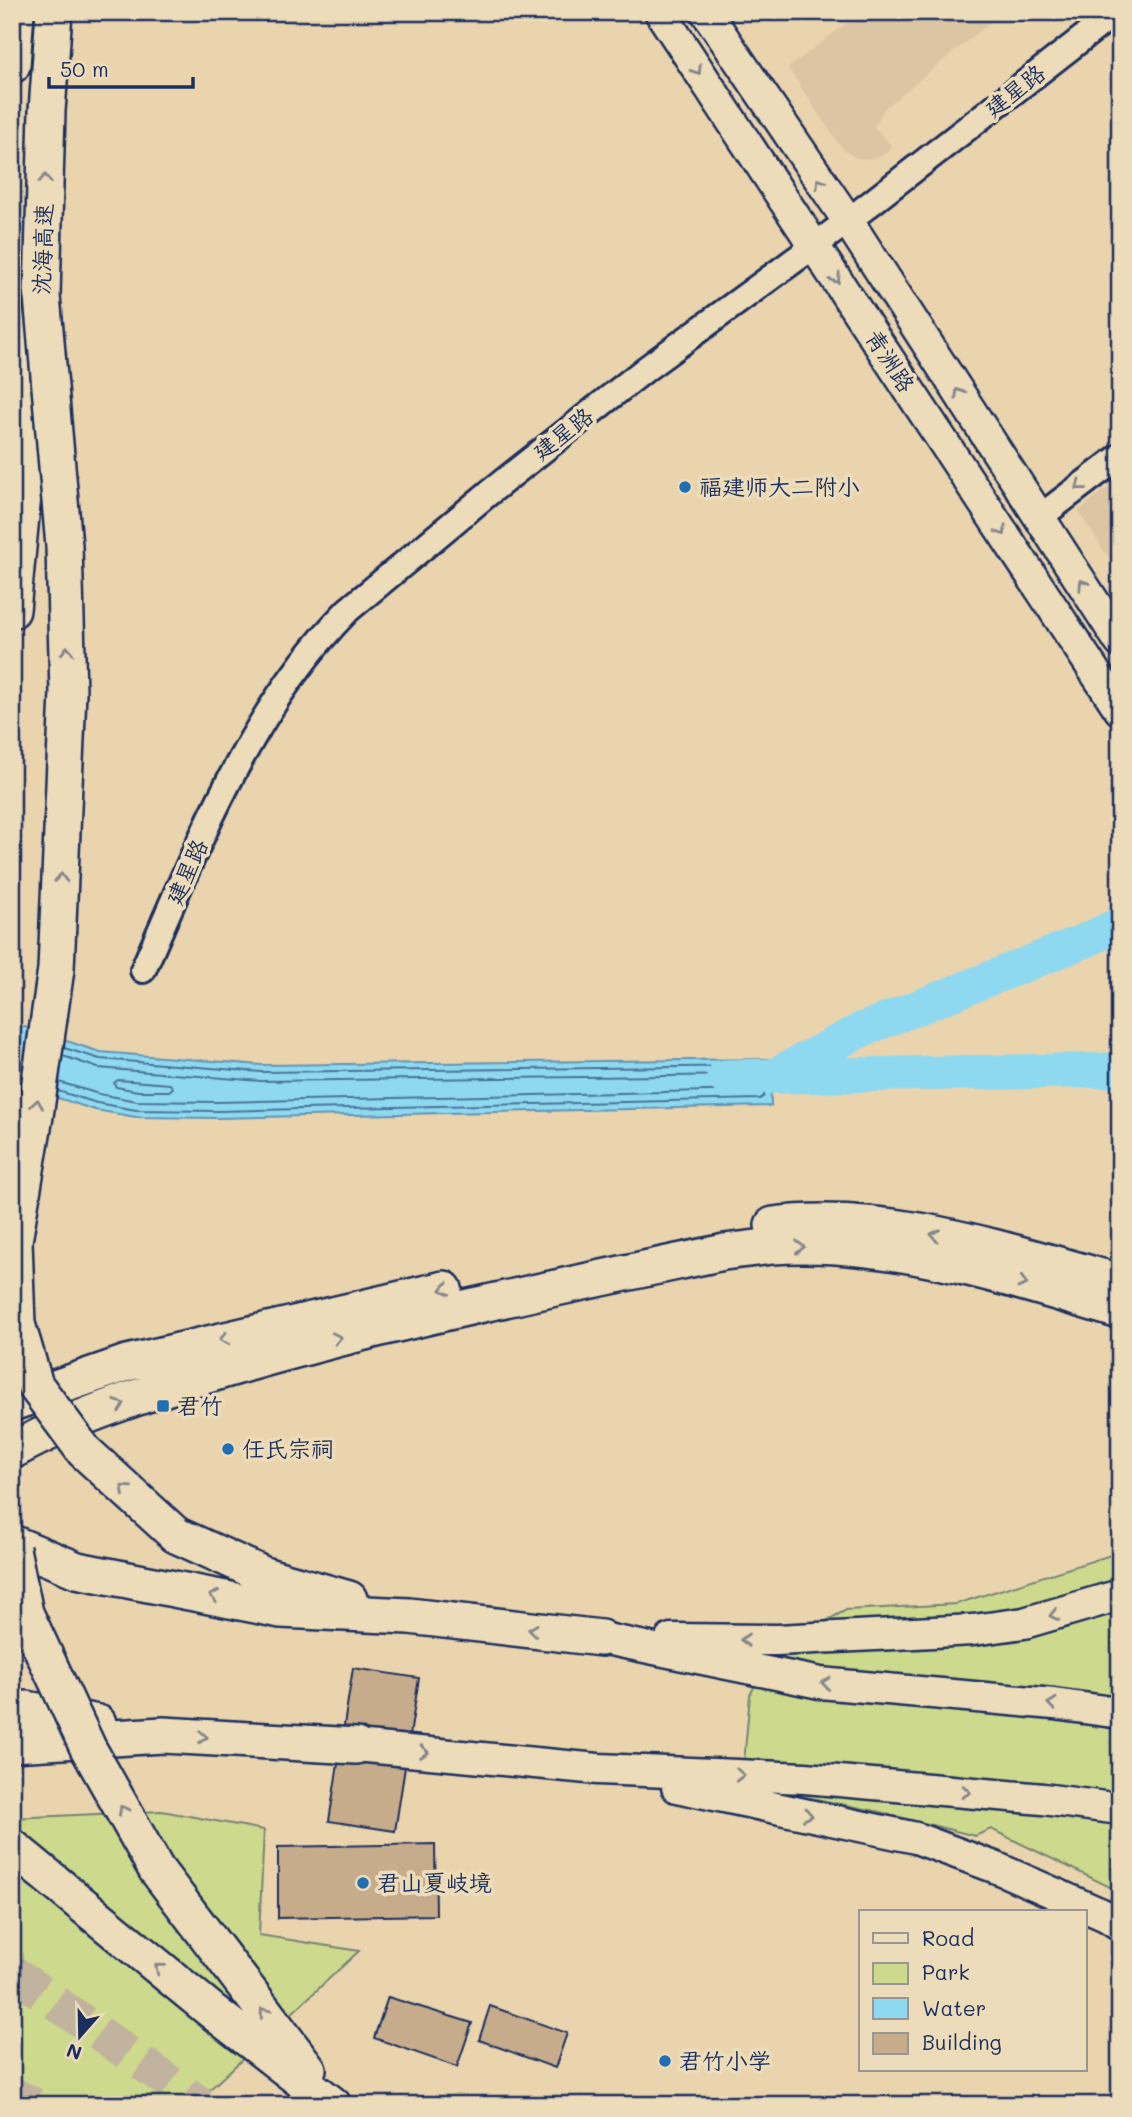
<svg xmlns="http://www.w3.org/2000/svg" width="1132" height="2117" viewBox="0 0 1132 2117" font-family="Mali,'LXGW WenKai TC',sans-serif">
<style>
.built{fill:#dcc5a3}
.green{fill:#cdd98c;stroke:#748475;stroke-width:2}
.water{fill:#8fd9f0;stroke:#6195b6;stroke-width:2}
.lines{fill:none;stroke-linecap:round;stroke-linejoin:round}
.shore{stroke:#497398;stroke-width:2}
.river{stroke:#8fd9f0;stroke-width:35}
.building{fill:#c7ac8c;stroke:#1b2f5e;stroke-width:2}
.highway-tunnel{stroke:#c1b39e;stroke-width:35;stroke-dasharray:35 18;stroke-linecap:butt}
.minor-casing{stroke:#1b2f5e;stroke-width:30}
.major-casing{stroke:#1b2f5e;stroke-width:35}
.highway-casing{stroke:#1b2f5e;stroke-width:40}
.minor{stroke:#eddcb9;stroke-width:24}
.major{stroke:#eddcb9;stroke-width:30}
.highway{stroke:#eddcb9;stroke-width:35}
.highway-bridge-casing{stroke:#1b2f5e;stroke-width:40;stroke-linecap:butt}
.highway-bridge{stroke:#eddcb9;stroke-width:35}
.oneway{stroke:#84868c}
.poi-dot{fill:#1f6fb2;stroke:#eddcb9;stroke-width:2.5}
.labels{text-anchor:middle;stroke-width:7;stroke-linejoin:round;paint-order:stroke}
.street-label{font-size:23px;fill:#1b2f5e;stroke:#eddcb9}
.poi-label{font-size:23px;fill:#1b2f5e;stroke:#eddcb9;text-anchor:start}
</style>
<rect width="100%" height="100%" fill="#ead4ae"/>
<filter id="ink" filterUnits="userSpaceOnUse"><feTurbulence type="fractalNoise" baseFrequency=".0143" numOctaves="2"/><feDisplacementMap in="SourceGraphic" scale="14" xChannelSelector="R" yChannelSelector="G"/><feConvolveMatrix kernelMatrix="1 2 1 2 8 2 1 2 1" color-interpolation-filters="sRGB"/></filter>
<g filter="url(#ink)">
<!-- built -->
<path class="built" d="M861,12H1003L885,108L874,127L893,147L883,155L870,159L856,158L843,150L788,68Z
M1120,478V575L1078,511Z"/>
<!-- green -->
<path class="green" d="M1120,1552V1892L991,1829L975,1836L876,1811L742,1784L750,1695L773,1650L846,1610L956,1604Z
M162,1811L264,1830L259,1935L359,1951L193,2105H12V1818Z"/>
<!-- water -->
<path class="water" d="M12,1023L100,1052L261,1065L770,1059L771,1106L217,1118L136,1117L95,1110L12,1083Z"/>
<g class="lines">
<!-- shore -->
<path class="shore" d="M118,1080L170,1084L173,1088L169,1091H138L116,1087L114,1083Z
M59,1082L99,1094L137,1101L217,1102L752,1090L755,1087V1077L752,1075L261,1081L98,1068L63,1056
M58,1091L97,1103L136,1110L217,1111L760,1099L764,1096L763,1069L760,1066L261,1072L100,1059L64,1048"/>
<!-- river -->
<path class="river" d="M777,1074L861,1030L1089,939L1120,924
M724,1077L1120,1070"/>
</g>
<!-- building -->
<path class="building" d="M353,1668L419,1678L395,1831L329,1821Z
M435,1844L436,1915L278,1918V1847Z
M388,1997L472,2023L457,2067L374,2038Z
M490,2006L567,2033L555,2068L479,2040Z"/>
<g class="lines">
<!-- highway-tunnel -->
<path class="highway-tunnel" d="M12,1972L202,2105
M12,2094L34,2105"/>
<!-- minor casing -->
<g class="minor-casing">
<path id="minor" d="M1040,517L1120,456
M143,970C199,843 249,711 348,610L490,492L647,368L848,221L1116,12"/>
</g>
<!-- major casing -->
<g class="major-casing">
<path id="major" d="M660,12L1120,710
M706,12L848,221L1120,642
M601,1638L820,1683L1054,1704L1120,1713
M671,1639L777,1640L973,1630L1024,1623L1120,1595
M356,1746L598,1769L805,1778L1043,1799L1120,1809
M677,1787L916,1838L997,1868L1106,1916L1120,1925"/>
</g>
<!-- highway casing -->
<g class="highway-casing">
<path id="highway" d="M12,65L16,12
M12,610L42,296L47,111L54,12
M773,1225C890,1210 1008,1252 1120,1282
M12,1403L127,1363L444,1289
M12,1451C84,1411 166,1387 245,1364C402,1319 564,1286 724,1252C740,1250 756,1248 772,1246C891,1238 1008,1278 1120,1311
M176,1535L264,1575L349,1599
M12,1543L77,1570L281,1610L409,1616L601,1638
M12,1713L27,1709L98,1723
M12,1744L163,1735L356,1746
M12,1847L212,2011L333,2105
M156,1869L308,2069"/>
</g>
<!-- minor -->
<use href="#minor" class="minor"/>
<!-- major -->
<use href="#major" class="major"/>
<!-- highway -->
<use href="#highway" class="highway"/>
<!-- highway-bridge casing -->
<g class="highway-bridge-casing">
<path id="highway-bridge" d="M42,296L64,546L68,693L56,969L35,1116L14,1241L17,1324L35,1385L84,1451L176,1535
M12,1549L25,1613L88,1748L156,1869"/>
</g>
<!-- highway-bridge -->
<use href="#highway-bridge" class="highway-bridge"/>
</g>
<!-- one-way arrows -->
<defs><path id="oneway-chevron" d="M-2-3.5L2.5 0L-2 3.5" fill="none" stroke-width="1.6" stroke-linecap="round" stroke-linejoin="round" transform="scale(1.75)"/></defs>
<g class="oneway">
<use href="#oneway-chevron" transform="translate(697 70) rotate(57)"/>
<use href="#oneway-chevron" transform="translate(45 179) rotate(-88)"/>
<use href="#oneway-chevron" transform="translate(820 183) rotate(-125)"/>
<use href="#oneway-chevron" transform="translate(836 279) rotate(57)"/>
<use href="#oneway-chevron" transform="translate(959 393) rotate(-123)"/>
<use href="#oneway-chevron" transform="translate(1080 486) rotate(142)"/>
<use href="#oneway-chevron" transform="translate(1002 531) rotate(56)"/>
<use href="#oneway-chevron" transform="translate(1083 584) rotate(-123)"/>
<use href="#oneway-chevron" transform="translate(67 651) rotate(-91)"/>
<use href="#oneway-chevron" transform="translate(61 878) rotate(-87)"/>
<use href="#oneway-chevron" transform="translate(37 1104) rotate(-82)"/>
<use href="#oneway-chevron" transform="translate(935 1235) rotate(-168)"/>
<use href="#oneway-chevron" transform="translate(800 1247)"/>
<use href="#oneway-chevron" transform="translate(1023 1283) rotate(16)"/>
<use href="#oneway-chevron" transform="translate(445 1289) rotate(168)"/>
<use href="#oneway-chevron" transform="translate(337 1338) rotate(-13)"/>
<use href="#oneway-chevron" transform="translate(224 1339) rotate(167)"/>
<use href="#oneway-chevron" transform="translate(120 1405) rotate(-20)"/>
<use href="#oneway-chevron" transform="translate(125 1489) rotate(-138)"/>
<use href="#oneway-chevron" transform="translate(214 1596) rotate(-169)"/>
<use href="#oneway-chevron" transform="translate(1054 1615) rotate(166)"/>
<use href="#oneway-chevron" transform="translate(533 1630) rotate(-173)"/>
<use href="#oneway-chevron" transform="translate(745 1640) rotate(-179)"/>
<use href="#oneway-chevron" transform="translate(826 1683) rotate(-173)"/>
<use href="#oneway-chevron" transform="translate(1052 1704) rotate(-174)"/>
<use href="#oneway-chevron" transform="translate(203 1737) rotate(3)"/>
<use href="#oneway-chevron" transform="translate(424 1752) rotate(6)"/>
<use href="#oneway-chevron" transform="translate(740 1775) rotate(2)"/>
<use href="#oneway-chevron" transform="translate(966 1792) rotate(5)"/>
<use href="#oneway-chevron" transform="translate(123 1810) rotate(-119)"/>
<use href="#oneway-chevron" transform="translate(808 1815) rotate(12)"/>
<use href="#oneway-chevron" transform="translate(159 1968) rotate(-141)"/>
<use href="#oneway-chevron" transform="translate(264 2012) rotate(-128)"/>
</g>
</g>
<!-- markers -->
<g class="poi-dot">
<circle cx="685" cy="487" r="7"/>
<rect x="156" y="1399" width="14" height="14" rx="3.5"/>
<circle cx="228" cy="1449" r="7"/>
<circle cx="363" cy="1883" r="7"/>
<circle cx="665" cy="2061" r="7"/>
</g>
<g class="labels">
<!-- street labels -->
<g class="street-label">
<text transform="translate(1015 91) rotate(-38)" y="8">建星路</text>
<text transform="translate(43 249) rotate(-88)" y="8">沈海高速</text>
<text transform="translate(890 361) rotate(57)" y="8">青洲路</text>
<text transform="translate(563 434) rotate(-38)" y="8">建星路</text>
<text transform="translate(187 872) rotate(-66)" y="8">建星路</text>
</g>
<!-- poi labels -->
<g class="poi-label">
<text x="699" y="495">福建师大二附小</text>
<text x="177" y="1414">君竹</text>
<text x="242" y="1457">任氏宗祠</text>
<text x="377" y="1891">君山夏岐境</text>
<text x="679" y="2069">君竹小学</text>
</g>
</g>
<!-- margin -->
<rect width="1132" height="2117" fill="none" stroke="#eddcb9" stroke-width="42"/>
<rect x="21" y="21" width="1090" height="2075" fill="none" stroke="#1b2f5e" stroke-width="2.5" filter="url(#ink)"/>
<!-- legend -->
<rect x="859" y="1910" width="228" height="161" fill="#eddcb9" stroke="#999795" stroke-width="2"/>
<rect x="873" y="1933" width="35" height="10" fill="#eddcb9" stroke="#999795" stroke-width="2"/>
<text x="922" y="1946" font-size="21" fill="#1b2f5e">Road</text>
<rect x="873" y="1963" width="35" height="21" fill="#cdd98c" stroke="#999795" stroke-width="2"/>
<text x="922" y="1980" font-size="21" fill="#1b2f5e">Park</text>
<rect x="873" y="1998" width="35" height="21" fill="#8fd9f0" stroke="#999795" stroke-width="2"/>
<text x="922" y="2016" font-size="21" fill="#1b2f5e">Water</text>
<rect x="873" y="2033" width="35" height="21" fill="#c7ac8c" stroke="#999795" stroke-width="2"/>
<text x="922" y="2050" font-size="21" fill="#1b2f5e">Building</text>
<!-- north arrow -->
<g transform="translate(80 2036) rotate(200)" stroke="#eddcb9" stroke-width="5" paint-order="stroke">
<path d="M0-5L12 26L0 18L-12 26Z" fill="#1b2f5e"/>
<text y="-10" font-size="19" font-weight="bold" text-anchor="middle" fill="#1b2f5e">N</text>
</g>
<!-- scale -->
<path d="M49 77v10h144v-10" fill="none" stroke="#1b2f5e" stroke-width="3.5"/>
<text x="60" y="77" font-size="21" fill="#1b2f5e" stroke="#eddcb9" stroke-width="5" paint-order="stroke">50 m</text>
</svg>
